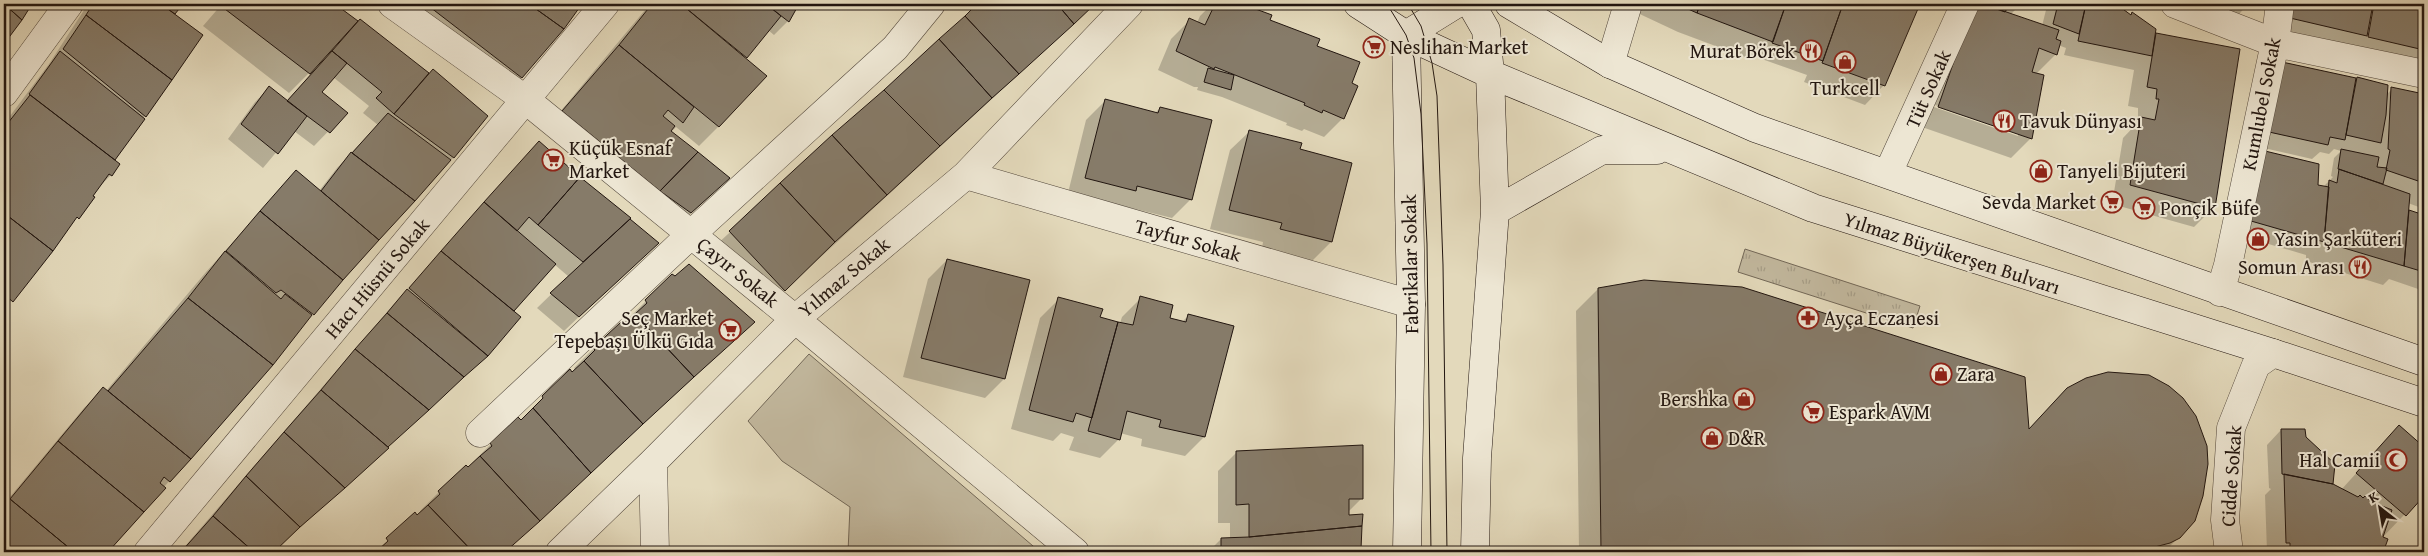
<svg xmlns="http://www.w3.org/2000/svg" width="2428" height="556" viewBox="0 0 2428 556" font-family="'Gentium Book Plus',serif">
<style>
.grass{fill:url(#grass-tufts);stroke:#726757}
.park{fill:#c2b89e;stroke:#726757}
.shadow{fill:#0003;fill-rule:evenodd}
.building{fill:#867b69;stroke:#221610}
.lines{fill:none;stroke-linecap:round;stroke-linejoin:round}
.minor-casing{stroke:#52473b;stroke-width:29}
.secondary-casing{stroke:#221610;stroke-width:29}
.minor{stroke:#ede6d3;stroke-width:28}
.secondary{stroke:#ede6d3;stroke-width:28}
.tram{stroke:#221610;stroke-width:1}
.labels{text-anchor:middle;stroke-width:4;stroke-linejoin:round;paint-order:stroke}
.poi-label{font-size:20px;fill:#221610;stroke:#ede6d3;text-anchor:start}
.street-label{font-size:20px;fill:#221610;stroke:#ede6d3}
</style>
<defs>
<pattern id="grass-tufts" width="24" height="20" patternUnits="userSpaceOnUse" patternTransform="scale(1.25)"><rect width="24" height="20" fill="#c2b89e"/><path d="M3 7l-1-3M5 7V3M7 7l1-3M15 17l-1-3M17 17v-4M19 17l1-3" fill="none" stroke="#a69d87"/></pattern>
</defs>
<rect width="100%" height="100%" fill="#e3d9bb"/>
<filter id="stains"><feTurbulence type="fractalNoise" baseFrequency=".004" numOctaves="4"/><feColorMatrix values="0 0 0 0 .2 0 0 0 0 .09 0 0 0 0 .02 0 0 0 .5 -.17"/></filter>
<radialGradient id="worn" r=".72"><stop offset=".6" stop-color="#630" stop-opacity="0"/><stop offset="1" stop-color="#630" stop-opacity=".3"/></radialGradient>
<!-- grass -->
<path class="grass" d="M1745,249L1920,306L1913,328L1738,272Z"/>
<!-- park -->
<path class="park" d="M809,354L1040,552H848L850,507L782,461L748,421Z"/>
<!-- shadow -->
<path class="shadow" d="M4,4H31L4,42Z
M88,4H181L173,14L145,116L113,160L111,175L95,191L91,196L94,198L62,234L58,239L60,241L4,309V124L49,64Z
M222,4H333L356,21L344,34L346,36L360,21L486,116L453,158L305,322L272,364L107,552H4V504L84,408L103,389L106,391L206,272L296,172L319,191L337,168L378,125L363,113L369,106L333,77L320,92L346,113L314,146L294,131L263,168L228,139L255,102L269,88L286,102L310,75L309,73L289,93L203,26Z
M381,4H582L522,77L502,96Z
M650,4H797L788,21L774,35L768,30L745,58L766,76L718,127L699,146L676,127L671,132L714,193L676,227L544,131Z
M979,4H1095L770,304L715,246Z
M1212,4H1239L1270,16L1269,20L1315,47L1350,84L1343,118L1324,137L1304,129L1302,131L1286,125L1287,123L1222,97L1197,90L1198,87H1194L1158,70L1171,39L1190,20L1197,23L1200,16Z
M1631,4H1919L1884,85L1865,105L1804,82L1807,75L1759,58L1761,52L1753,60L1678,32L1629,9Z
M1968,4H2021L2010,15L2042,26L2046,10L2031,4H2114L2130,15L2132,13L2154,37L2156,34L2239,50L2213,208L2194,227L2112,204L2123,138L2142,118H2138V108L2128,106L2134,70L2064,55L2066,48L2058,45L2056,54L2036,74L2031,138L2011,158L1919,126ZM1932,104L2018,133V136L1931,106Z
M2174,4H2248L2233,21Z
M2277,4H2424V67L2271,37Z
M2283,63L2386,86V95L2392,89L2424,95V209L2408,203L2407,214L2409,211L2424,217V291L2389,279L2383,285L2306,261V255L2238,235L2251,167L2323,187L2333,177L2331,176L2334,158L2341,151L2334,149L2329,154L2320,152L2312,159L2255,146Z
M1105,101L1155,113L1160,108L1191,199L1172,218L1119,205L1067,197L1086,120Z
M1250,131L1299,150L1331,242L1312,261L1262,248L1263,242L1210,229L1230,150Z
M539,143L657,243L564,331L537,308L569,277L554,264L513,311L487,355L274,552H180L393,305Z
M947,260L1004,379L985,398L903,377L928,279Z
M1598,289L2027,431L2067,389L2179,537L2164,552H1579L1576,311Z
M1141,298L1168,319L1182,322L1189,315L1233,326L1204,437L1185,456L1141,446L1142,439L1120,433L1119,439L1100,458L1069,450L1074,437L1061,433L1053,441L1011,429L1040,318L1059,299L1099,318L1120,323L1122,317Z
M646,301L754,322L504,552H374L421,513L420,511L439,492L473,465L472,463L491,444L520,421L572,373L576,370L574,368L593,349L621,323L623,326L628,322L627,320Z
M2399,426L2424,448V494L2382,538L2383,550L2386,552H2267L2265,495L2271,489L2269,488L2267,445L2281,430L2305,438L2332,485L2341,490Z
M1237,452L1362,498L1348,512L1360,548L1356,552H1208L1221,539H1230V523H1218V471Z"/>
<!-- building -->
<path class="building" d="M4,4H32L22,20Z
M4,4L22,20L4,44Z
M93,4H161L203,35L172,80L86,15Z
M161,4H183L175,14Z
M223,4H335L358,21L310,74L221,6Z
M426,4H529L564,29L522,78Z
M529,4H582L564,29Z
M652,4H681L767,76L719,127L619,45Z
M681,4H766L781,16L747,58Z
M766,4H799L789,22Z
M977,4H1057L1074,24L1019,74L965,16Z
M1057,4H1095L1074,24Z
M1215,4H1242L1272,15L1270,20L1320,39L1317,46L1360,62L1352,83L1358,86L1344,119L1323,110L1322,113L1304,105L1305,103L1215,67L1214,69L1176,51L1189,18L1205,25Z
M1677,4H1700L1697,13Z
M1700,4H1786L1773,42L1697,13Z
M1786,4H1843L1823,61L1772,43Z
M1843,4H1920L1885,86L1822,63Z
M1974,4H1983L2059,30L2056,39L2061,41L2057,55L2039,48L2032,72L2044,75L2032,139L1938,107Z
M1982,4H2010L2005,12Z
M2058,4H2086L2079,34L2053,24Z
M2086,4H2116L2131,15L2132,12L2156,29L2152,56L2078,41Z
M2292,4H2373L2367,36L2290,18Z
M2374,4H2424V50L2368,37Z
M86,15L172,80L146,117L63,49Z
M965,16L1019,74L992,98L939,39Z
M360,19L429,73L394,114L376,98L382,92L332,51Z
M2156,33L2240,49L2215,208L2130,185L2141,117L2155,120L2159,99H2156L2157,89L2147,87Z
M939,39L992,98L940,146L884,90Z
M619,45L694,107L683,123L668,110L663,116L675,126L671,131L698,152L660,191L562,111Z
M60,51L145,119L115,160L29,94Z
M332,51L347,63L322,92L348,113L330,133L287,101Z
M2282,62L2356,78L2345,140L2330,137L2328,145L2269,132Z
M1208,68L1234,75L1231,90L1204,82Z
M433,69L488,116L454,158L394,114Z
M2357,77L2388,85L2386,115L2381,143L2346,135Z
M269,86L307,116L278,154L241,124Z
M2391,87L2424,94V183L2386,170L2390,150L2388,149Z
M884,90L940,146L887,195L832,135Z
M30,95L120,164L112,176L109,174L93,196L95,197L79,219L77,217L53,251L4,213V128Z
M1105,99L1158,113L1160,107L1212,120L1192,200L1137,186L1136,191L1085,178Z
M388,113L451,160L415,201L352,153Z
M1249,130L1302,143L1300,149L1352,163L1332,242L1280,229L1282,223L1229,210Z
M832,135L887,195L835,242L780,183Z
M539,141L580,177L538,225L529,217L517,231L484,202Z
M2341,149L2379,157L2377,167L2387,168L2383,184L2338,169Z
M2265,151L2319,164L2318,185L2329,187L2324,242L2251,221Z
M351,152L415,201L379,240L321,191Z
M698,152L730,178L691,213L660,191Z
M2339,169L2410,194L2404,266L2324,242L2329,180L2337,183Z
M296,170L379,240L343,280L260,211Z
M580,177L631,218L583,262L538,225Z
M780,183L835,242L785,291L729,231Z
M484,202L556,264L514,311L441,251Z
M2409,210L2424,215V272L2404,266Z
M260,211L343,280L314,315L281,290L276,293L226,251Z
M4,213L53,251L13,302L4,294Z
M630,219L659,243L579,317L550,293Z
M225,251L281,299L285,294L312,315L273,365L188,298Z
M441,251L521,317L488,356L409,288Z
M947,259L1030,280L1005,379L921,358Z
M689,264L755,322L694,377L635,314L647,303L645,300L672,274L675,276Z
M1644,280L1742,287L2025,377L2029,429L2067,388L2086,378L2108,372L2149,375L2169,386L2183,398L2196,416L2207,446L2208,464L2203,496L2195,521L2180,538L2170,543L2151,548L2067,552H1601L1598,288Z
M407,289L488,356L464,377L387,313Z
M1140,296L1173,305L1170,318L1186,322L1188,314L1234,326L1205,437L1159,427L1161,420L1127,411L1120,440L1088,431L1118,322L1133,325Z
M1058,297L1103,309L1100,317L1118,322L1092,418L1076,413L1073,422L1029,410Z
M188,298L273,365L191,459L108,391Z
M387,313L464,377L429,410L355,349Z
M635,314L694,377L643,424L584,361L595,350L593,348L621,322L623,324Z
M355,349L429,410L388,447L321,390Z
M584,361L643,424L591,473L533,408L543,398L542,396L570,369L572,372Z
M103,387L191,459L170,482L164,477L160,483L166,488L144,512L58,441Z
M321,390L389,448L345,488L284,432Z
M533,408L591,473L540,521L480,456L492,446L490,443L518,417L521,420Z
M2399,425L2424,447V496L2406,516L2356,473Z
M2281,429H2305L2306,437L2335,464L2333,484L2282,474Z
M284,432L345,488L300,527L246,476Z
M58,441L144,512L108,552H74L10,499Z
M1363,445V499H1349V515L1363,514L1362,526L1249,537V504L1236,505V451Z
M480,456L540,521L505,552H473L428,505L440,494L438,491L466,465L468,467Z
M2284,474L2333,484L2358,497L2360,495L2363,498L2365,496L2370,501L2392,510L2383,537L2388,539L2384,550L2387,552H2290V543H2286Z
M246,476L300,527L274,552H254L213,516Z
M10,499L74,552H4V507Z
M428,505L473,552L377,551L388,541L386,538L415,512L417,515Z
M213,516L254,552H181Z
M1362,526L1361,549H1333L1334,552H1221V538L1249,537Z"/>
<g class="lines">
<!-- minor casing -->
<g class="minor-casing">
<path id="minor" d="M392,4L526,100L795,319L1075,552
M2175,4L2275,43L2424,74
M1610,64L1628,4
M4,93L69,4
M1888,173L1965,4
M966,175L1411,304
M2220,292L2228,265L2275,43L2280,4
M480,433L699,227L895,48L931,4
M653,462L655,552
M148,552L605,4
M560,552L653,462L795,319L966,175L1129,4
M2229,552L2225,520L2231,428L2256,365L2273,353"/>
</g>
<!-- secondary casing -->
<g class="secondary-casing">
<path id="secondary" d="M1358,4L1406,35L1490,74L1813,208L2273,353L2424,403
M1471,4L1486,30L1490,74L1495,211L1477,458L1475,552
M1509,4L1610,64L1755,128L2424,362
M1406,35L1411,304L1407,552
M1406,35L1456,4
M1495,211L1602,150H1657"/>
</g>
<!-- minor -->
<use href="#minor" class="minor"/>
<!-- secondary -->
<use href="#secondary" class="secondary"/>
<!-- tram -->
<path class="tram" d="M1387,4L1406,35L1414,58L1421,114L1427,244L1431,552
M1408,4L1421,26L1432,63L1437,96L1443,265L1447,552"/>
</g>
<!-- icons -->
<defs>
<g id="supermarket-ring" transform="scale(1.125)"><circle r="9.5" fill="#ede6d3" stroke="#8f2418" stroke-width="1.5"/><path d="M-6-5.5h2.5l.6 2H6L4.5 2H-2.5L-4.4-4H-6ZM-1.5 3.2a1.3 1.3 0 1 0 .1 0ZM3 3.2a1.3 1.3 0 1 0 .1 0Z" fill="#8f2418"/></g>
<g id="restaurant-ring" transform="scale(1.125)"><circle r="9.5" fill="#ede6d3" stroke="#8f2418" stroke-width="1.5"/><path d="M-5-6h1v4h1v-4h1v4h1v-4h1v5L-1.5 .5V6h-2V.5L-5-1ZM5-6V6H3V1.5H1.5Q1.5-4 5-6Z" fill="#8f2418"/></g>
<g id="shop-ring" transform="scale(1.125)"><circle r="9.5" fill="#ede6d3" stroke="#8f2418" stroke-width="1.5"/><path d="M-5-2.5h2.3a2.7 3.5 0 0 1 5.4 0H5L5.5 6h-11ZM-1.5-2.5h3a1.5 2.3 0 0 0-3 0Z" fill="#8f2418"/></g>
<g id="pharmacy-ring" transform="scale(1.125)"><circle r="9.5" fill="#ede6d3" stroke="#8f2418" stroke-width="1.5"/><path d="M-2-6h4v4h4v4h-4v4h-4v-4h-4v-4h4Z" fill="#8f2418"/></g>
<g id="mosque-ring" transform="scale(1.125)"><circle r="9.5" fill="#ede6d3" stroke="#8f2418" stroke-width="1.5"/><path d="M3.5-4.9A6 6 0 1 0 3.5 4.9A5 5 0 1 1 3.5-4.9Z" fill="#8f2418"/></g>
</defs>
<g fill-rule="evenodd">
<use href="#supermarket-ring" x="1374" y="47"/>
<use href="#restaurant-ring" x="1811" y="51"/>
<use href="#shop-ring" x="1845" y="62"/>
<use href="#restaurant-ring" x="2004" y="121"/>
<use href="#supermarket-ring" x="553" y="160"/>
<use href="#shop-ring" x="2041" y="171"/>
<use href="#supermarket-ring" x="2112" y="202"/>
<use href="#supermarket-ring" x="2144" y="208"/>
<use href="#shop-ring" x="2258" y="239"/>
<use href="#restaurant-ring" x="2360" y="267"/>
<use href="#pharmacy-ring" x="1808" y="318"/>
<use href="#supermarket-ring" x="730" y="330"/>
<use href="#shop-ring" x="1941" y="374"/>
<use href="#shop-ring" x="1744" y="399"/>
<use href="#supermarket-ring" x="1813" y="412"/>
<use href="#shop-ring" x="1712" y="438"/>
<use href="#mosque-ring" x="2396" y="460"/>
</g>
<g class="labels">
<!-- poi labels -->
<g class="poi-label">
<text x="1390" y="54">Neslihan Market</text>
<text x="1795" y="58" text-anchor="end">Murat Börek</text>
<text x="1845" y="95" text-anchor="middle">Turkcell</text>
<text x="2020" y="128">Tavuk Dünyası</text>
<text x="569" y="155">Küçük Esnaf<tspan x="569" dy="23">Market</tspan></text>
<text x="2057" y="178">Tanyeli Bijuteri</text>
<text x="2096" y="209" text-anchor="end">Sevda Market</text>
<text x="2160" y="215">Ponçik Büfe</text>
<text x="2274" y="246">Yasin Şarküteri</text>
<text x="2344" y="274" text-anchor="end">Somun Arası</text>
<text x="714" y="325" text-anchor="end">Seç Market<tspan x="714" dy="23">Tepebaşı Ülkü Gıda</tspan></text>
<text x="1824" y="325">Ayça Eczanesi</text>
<text x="1957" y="381">Zara</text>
<text x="1728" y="406" text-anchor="end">Bershka</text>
<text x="1829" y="419">Espark AVM</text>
<text x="1728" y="445">D&amp;R</text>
<text x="2380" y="467" text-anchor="end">Hal Camii</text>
</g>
<!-- street labels -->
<g class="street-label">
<text transform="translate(1928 89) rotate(-66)" y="7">Tüt Sokak</text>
<text transform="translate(2261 104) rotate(-79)" y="7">Kumlubel Sokak</text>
<text transform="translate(1188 240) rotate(16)" y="7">Tayfur Sokak</text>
<text transform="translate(1952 253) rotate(18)" y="7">Yılmaz Büyükerşen Bulvarı</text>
<text transform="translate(1410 264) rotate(-91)" y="7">Fabrikalar Sokak</text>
<text transform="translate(738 272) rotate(39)" y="7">Çayır Sokak</text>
<text transform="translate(844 277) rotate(-40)" y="7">Yılmaz Sokak</text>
<text transform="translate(377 278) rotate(-50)" y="7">Hacı Hüsnü Sokak</text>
<text transform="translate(2231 476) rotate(-86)" y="7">Cidde Sokak</text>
</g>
</g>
<!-- margin -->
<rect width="2428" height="556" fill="none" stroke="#e3d9bb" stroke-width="20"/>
<rect x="5" y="5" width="2418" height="546" fill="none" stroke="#221610" stroke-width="2.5"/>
<rect x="10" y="10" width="2408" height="536" fill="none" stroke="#221610"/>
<!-- north arrow -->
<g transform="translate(2380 508) rotate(329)" stroke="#ede6d3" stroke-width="4" paint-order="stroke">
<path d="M0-4L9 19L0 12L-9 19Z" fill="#221610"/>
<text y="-8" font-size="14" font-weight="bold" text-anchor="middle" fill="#221610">K</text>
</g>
<rect width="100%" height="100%" filter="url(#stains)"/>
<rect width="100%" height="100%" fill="url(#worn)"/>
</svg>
